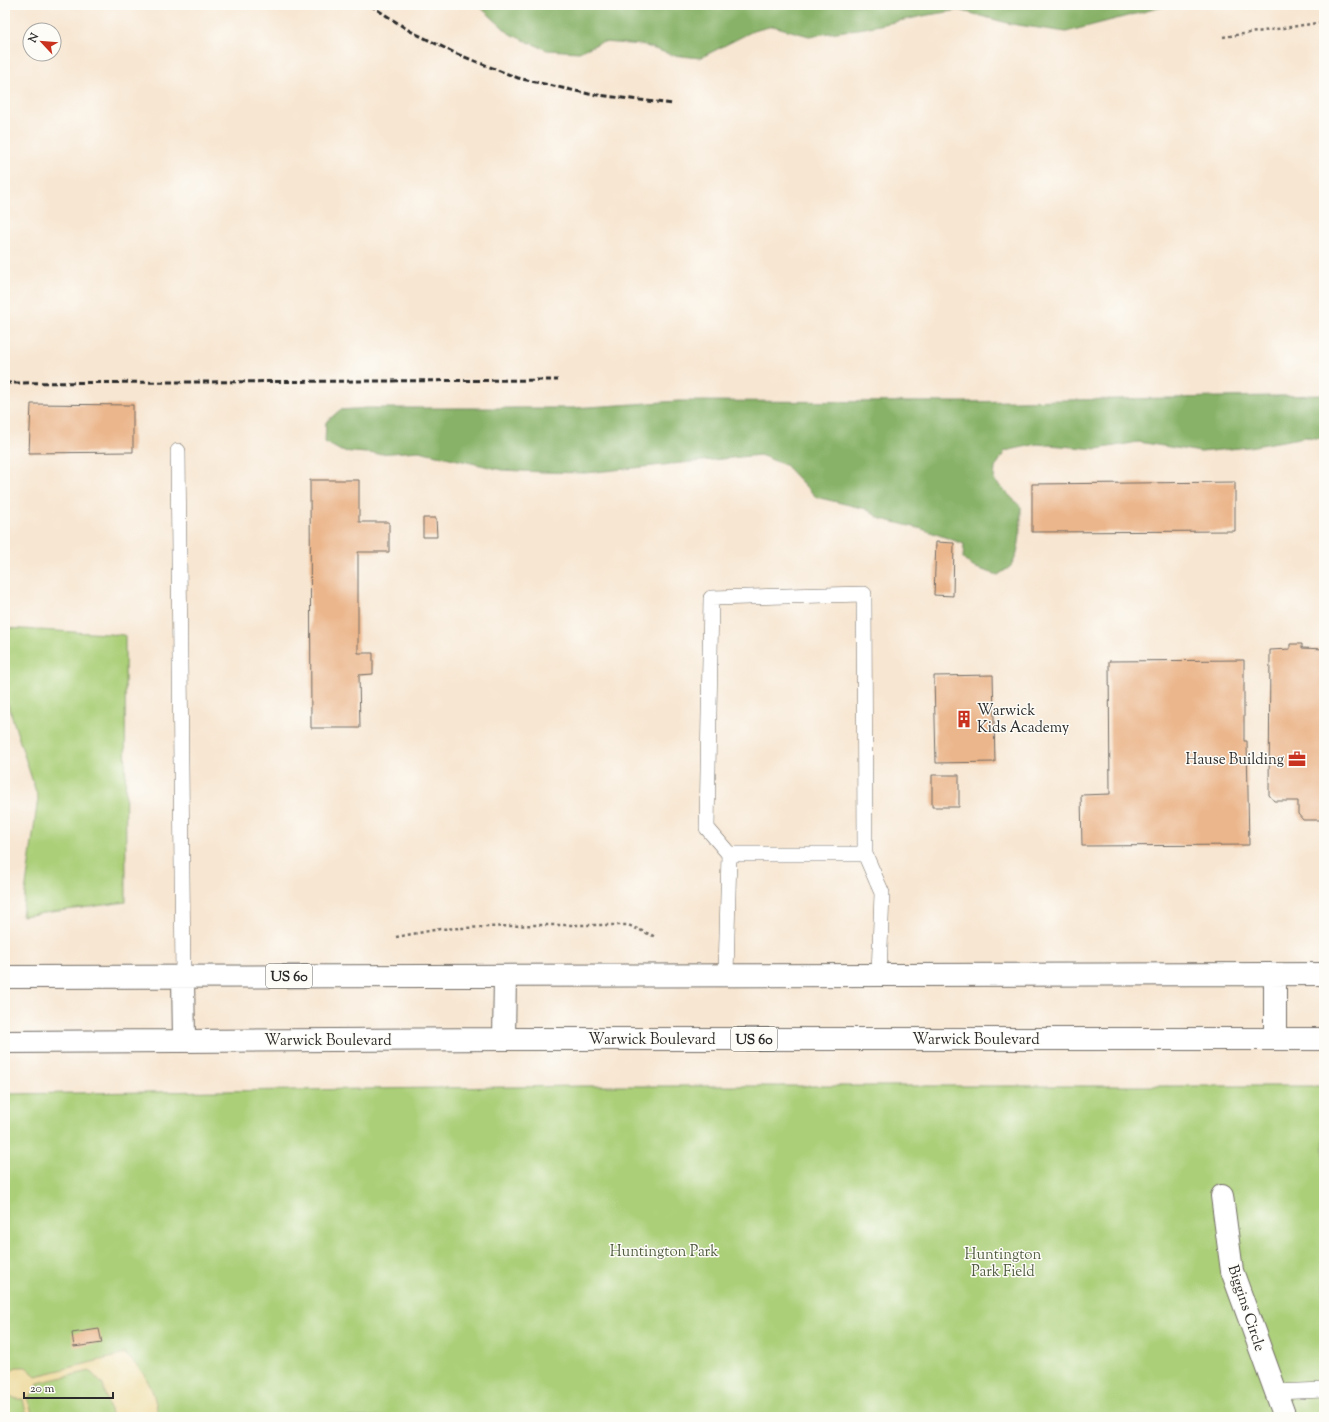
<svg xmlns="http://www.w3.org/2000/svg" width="1329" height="1422" viewBox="0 0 1329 1422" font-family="'Sorts Mill Goudy',serif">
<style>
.green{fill:#abcf78;stroke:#6b7d52}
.forest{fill:#88b268;stroke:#5a6e4a}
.sand{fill:#eeda9e;stroke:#8c8264}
.building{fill:#ebb68b}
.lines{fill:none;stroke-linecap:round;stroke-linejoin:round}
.lane-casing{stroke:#726c65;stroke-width:16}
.street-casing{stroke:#726c65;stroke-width:24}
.primary-casing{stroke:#726c65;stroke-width:24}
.path{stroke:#726c65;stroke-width:2.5;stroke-dasharray:3 3;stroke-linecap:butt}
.lane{stroke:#fff;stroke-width:15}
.street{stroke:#fff;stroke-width:22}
.primary{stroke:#fff;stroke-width:22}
.rail{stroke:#2b2b2b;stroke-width:3;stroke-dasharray:6 3;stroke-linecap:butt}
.labels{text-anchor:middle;stroke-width:3;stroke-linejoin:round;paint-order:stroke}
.shield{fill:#fdfcf7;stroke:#6a6a68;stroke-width:1}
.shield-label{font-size:14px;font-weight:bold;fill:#2b2b2b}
.poi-label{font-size:15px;fill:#2b2b2b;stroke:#fdfcf7;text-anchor:start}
.street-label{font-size:15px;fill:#2b2b2b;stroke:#fdfcf7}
.park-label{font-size:15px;fill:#515c42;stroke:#fdfcf7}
</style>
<rect width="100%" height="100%" fill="#fdfcf7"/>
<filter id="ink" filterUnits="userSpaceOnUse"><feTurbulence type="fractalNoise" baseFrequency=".025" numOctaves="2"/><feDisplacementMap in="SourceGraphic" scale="8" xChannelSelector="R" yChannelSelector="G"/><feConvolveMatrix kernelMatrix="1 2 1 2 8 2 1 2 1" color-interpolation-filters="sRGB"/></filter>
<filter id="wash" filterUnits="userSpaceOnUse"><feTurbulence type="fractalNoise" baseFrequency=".012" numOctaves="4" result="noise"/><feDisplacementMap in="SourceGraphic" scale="16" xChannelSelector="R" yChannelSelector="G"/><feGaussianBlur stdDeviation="0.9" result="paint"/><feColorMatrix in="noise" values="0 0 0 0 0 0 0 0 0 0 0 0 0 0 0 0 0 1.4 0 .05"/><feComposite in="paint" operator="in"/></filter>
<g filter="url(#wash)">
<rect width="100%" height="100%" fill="#f7e6d1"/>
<!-- green -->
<path class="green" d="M5,628L125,635L126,902L22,916L38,798L5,695Z
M582,1086H1324V1417H5V1094Z"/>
<!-- forest -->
<path class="forest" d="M478,5H1170L1066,32L1011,24L959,10L928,15L865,28L809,36L773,26L753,31L700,58L672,55L643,45L602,42L579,52L547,50L510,34Z
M1324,395V439L1306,437L1249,447L1201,452L1138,442L1097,449L1037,444L1005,451L995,468L994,480L1021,507C1021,523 1021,552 1011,566C1008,569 1002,572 998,575L973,567L963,558L964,544L922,529L881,519L866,509L816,497L785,465L760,455L585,473L542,472L502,470L419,451L378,454L341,451L325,442L326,422L340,410L367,408H573L679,401L963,402Z"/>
<!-- sand -->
<path class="sand" d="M125,1354C146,1373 155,1389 158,1417H112L103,1385L90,1371L38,1383L35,1392L28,1398L33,1417H27L23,1399C8,1401 2,1386 7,1374L16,1367H26L36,1376Z"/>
<g id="blocks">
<!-- building -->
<path class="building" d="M31,404L133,405V452L29,453Z
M310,480H359V522H389V552H358V653H373V674L359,675L360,728H311Z
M1235,482V531L1032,532V484Z
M423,518H436L437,537H423Z
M936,542L954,543L953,596L934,595Z
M1290,644H1302V648L1324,649V820H1303L1298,814V801H1274L1269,795L1270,650L1290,649Z
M1244,660V741H1247L1249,845L1082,846L1081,795L1110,794L1109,661Z
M993,675L995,762L936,763L934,676Z
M932,775H959V807H932Z
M99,1329L102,1343L74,1347L72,1333Z"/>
</g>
</g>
<g filter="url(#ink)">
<use href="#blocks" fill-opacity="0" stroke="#726c65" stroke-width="1"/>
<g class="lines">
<!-- lane casing -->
<g class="lane-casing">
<path id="lane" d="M178,451L183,977
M729,854L707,828L711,598L864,594L865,854L882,893L879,975
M726,975L729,854H865
M1275,1392L1324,1390"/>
</g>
<!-- street casing -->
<g class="street-casing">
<path id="street" d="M1222,1196L1232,1271L1285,1417"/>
</g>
<!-- primary casing -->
<g class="primary-casing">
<path id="primary" d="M1275,975V1039
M5,977L1324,974
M183,977L184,1040
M504,1039L505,976
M5,1042L504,1039H1324"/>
</g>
<!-- path -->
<path class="path" d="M1223,37L1324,22
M396,937L440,929L534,925H628L656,937"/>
<!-- lane -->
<use href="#lane" class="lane"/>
<!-- street -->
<use href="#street" class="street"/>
<!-- primary -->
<use href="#primary" class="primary"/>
<!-- rail -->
<path class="rail" d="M370,5L410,31L457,54L518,78L589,94L673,104
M5,383L558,380"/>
</g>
</g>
<!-- icons -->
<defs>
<g id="building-bare" transform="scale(1.38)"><path d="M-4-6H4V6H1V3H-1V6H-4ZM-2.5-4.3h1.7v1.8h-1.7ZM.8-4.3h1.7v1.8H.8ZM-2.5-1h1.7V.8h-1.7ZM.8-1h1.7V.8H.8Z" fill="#c8321e" stroke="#fdfcf7" stroke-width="2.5" paint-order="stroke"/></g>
<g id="office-bare" transform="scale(1.38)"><path d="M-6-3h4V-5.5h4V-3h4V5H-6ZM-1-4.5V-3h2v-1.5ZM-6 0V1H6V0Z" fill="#c8321e" stroke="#fdfcf7" stroke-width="2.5" paint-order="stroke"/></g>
</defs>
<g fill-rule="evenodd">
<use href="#building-bare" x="964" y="719"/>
<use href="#office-bare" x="1297" y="759"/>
</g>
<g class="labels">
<!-- shield labels -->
<g class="shield">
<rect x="266" y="964" width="46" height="24" rx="3"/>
<rect x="731" y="1027" width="46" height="24" rx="3"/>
</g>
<g class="shield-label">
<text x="289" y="981">US 60</text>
<text x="754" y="1044">US 60</text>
</g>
<!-- poi labels -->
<g class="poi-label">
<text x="977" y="715">Warwick<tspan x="977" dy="17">Kids Academy</tspan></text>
<text x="1284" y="764" text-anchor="end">Hause Building</text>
</g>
<!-- street labels -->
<g class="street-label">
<text x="652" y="1044">Warwick Boulevard</text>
<text x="976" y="1044">Warwick Boulevard</text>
<text x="328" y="1045">Warwick Boulevard</text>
<text transform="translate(1247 1308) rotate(72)" y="5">Biggins Circle</text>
</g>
<!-- park labels -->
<g class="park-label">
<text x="664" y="1256">Huntington Park</text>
<text x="1003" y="1259">Huntington<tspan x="1003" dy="17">Park Field</tspan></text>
</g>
</g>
<!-- margin -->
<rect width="1329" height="1422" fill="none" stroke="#fdfcf7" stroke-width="20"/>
<!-- north arrow -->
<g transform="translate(42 42) rotate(296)"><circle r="19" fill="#fdfcf7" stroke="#a9a8a5"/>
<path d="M0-3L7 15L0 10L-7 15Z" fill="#c8321e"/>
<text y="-6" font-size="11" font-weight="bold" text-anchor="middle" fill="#2b2b2b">N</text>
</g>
<!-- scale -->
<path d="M24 1392v6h89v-6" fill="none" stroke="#2b2b2b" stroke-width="2"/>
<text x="30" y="1392" font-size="12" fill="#2b2b2b" stroke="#fdfcf7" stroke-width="3" paint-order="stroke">20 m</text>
</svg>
